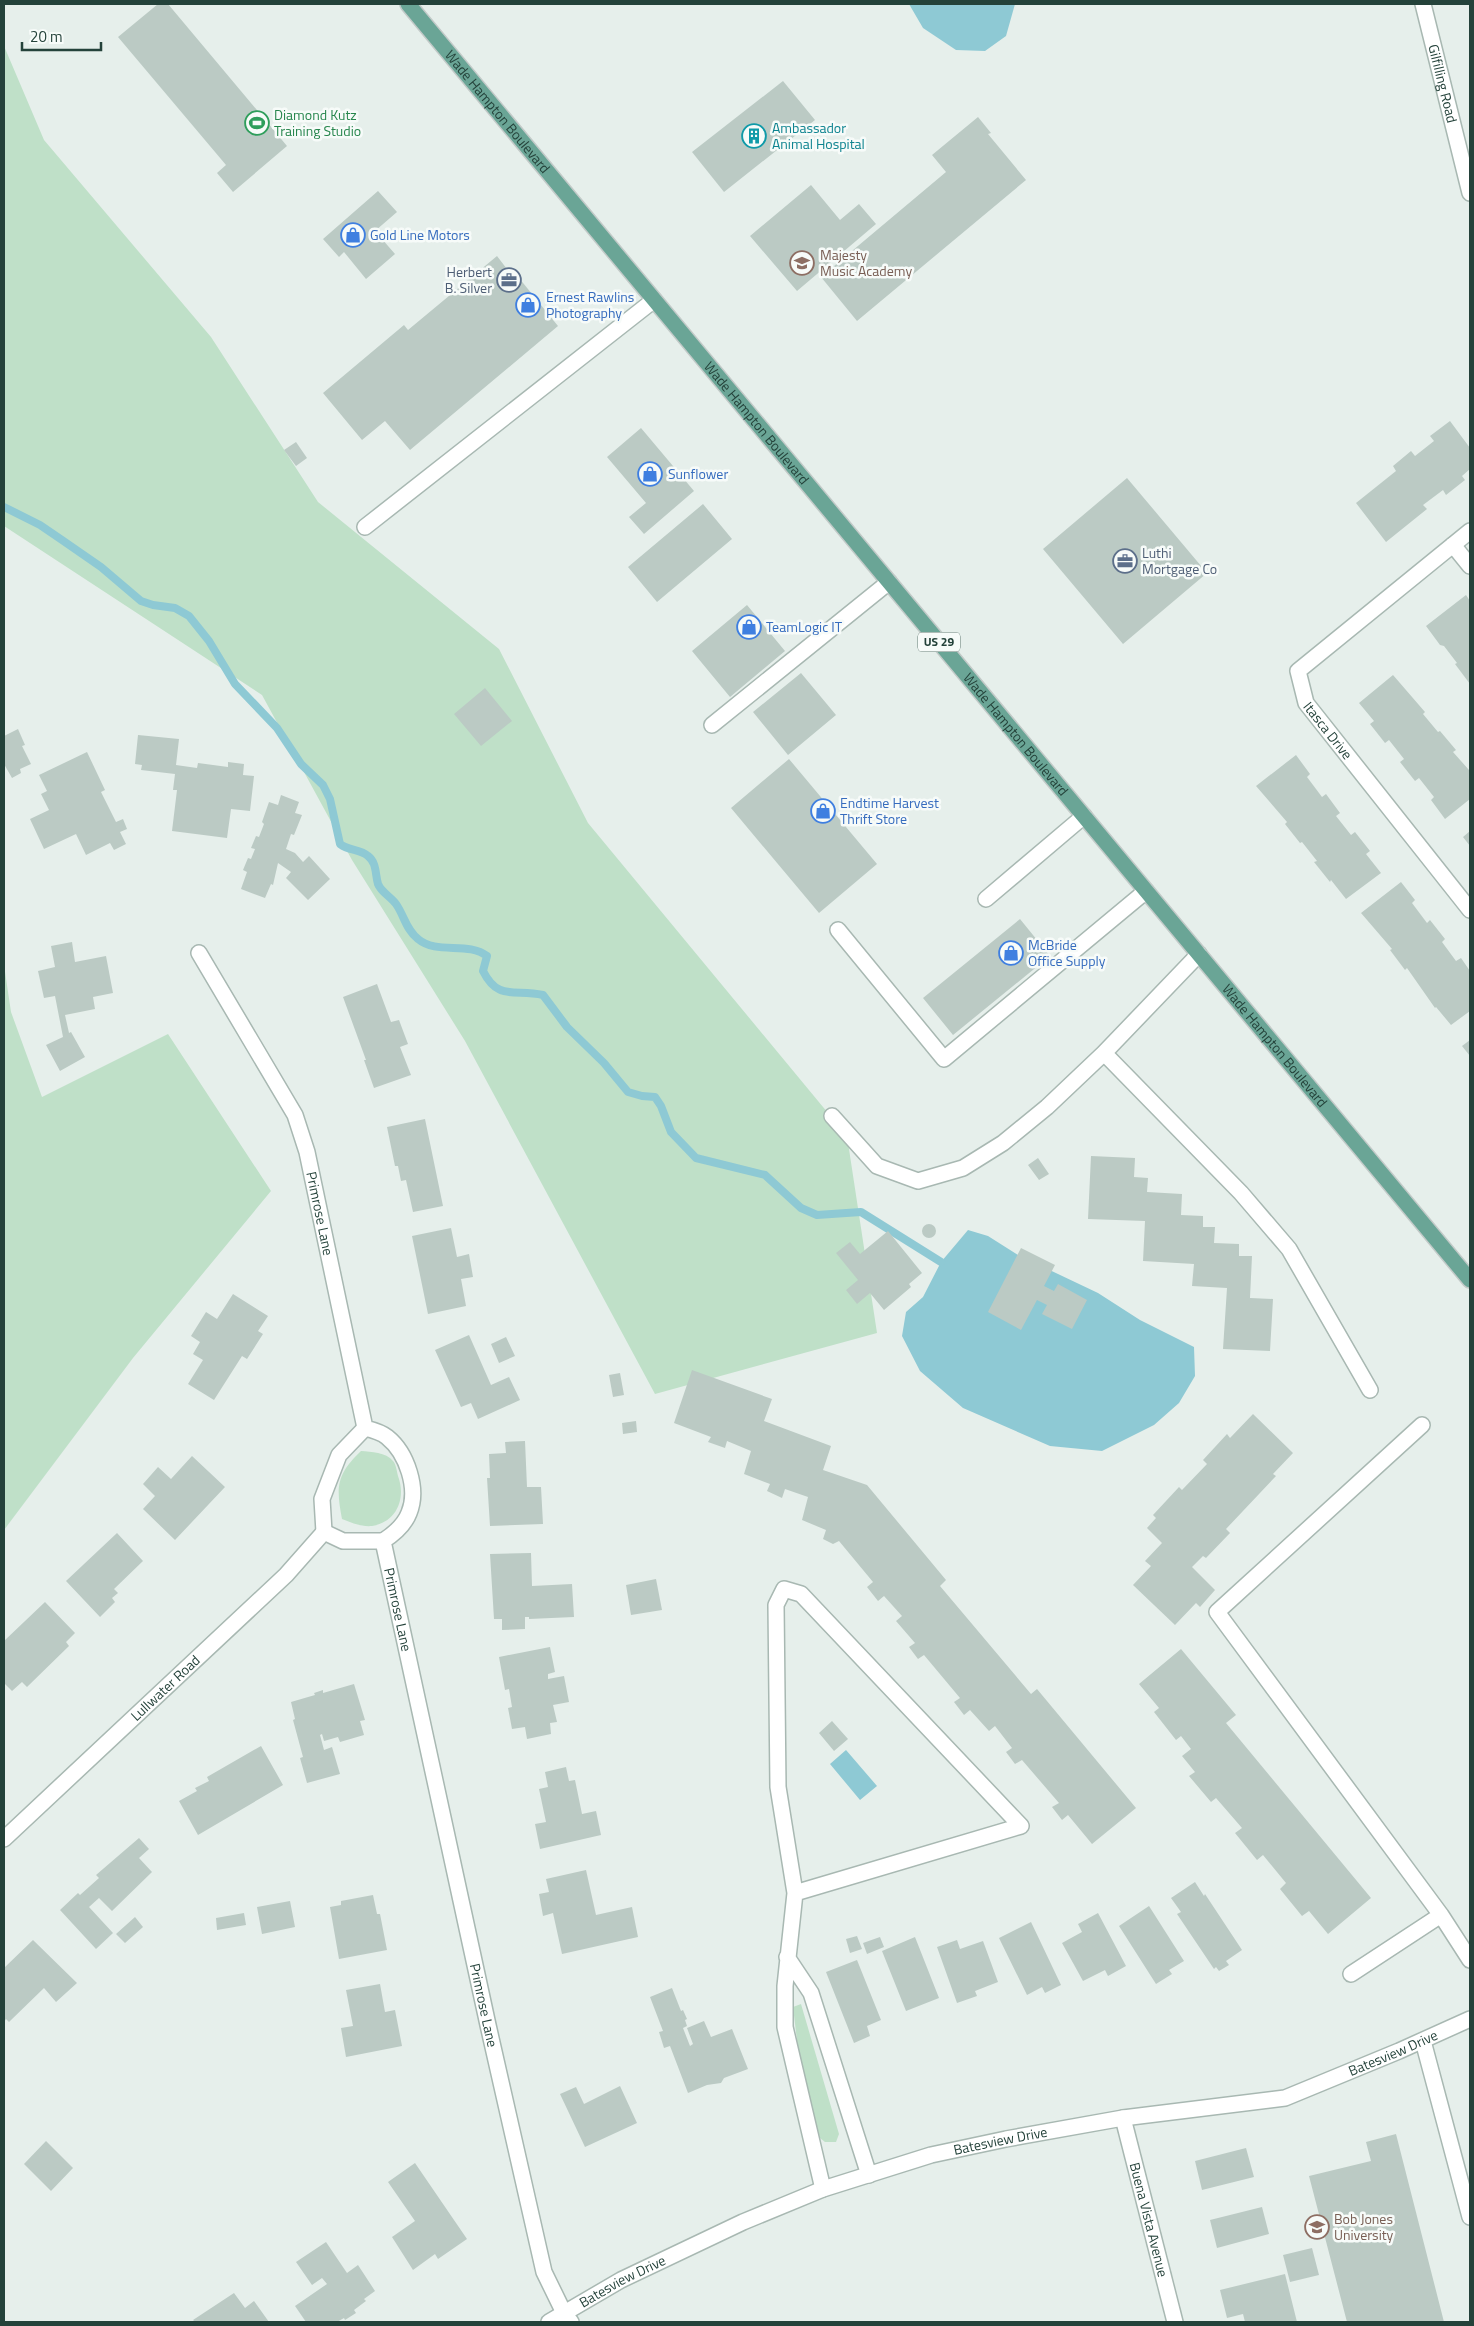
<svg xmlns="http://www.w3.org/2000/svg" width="1474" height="2326" viewBox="0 0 1474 2326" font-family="'Titillium Web',sans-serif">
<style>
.green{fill:#bfe0c8}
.water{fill:#8ec9d4}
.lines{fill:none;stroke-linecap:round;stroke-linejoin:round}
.stream{stroke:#8ec9d4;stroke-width:8}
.building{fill:#bbcac4}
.service-casing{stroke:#a8b8b2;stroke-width:18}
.minor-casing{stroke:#a8b8b2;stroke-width:18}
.primary-casing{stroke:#c2cac8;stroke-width:18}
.service{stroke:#fff;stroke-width:15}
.minor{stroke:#fff;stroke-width:15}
.primary{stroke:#6aa596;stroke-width:15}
.labels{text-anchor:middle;stroke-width:5;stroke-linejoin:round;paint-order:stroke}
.shield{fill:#f7fbf9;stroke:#637a73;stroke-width:1}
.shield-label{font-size:12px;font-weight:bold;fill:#24423a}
.street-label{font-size:14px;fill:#24423a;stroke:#f7fbf9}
.leisure-label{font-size:14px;fill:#27864d;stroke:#f7fbf9;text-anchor:start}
.culture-label{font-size:14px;fill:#0d838f;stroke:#f7fbf9;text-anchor:start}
.shop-label{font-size:14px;fill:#366cbe;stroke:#f7fbf9;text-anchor:start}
.education-label{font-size:14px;fill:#785e54;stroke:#f7fbf9;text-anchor:start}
.service-label{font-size:14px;fill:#4e5e75;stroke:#f7fbf9;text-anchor:end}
</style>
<rect width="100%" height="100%" fill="#e6efeb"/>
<!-- green -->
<path class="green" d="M4,46L44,140L211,337L318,502L499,649L588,823L847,1136L877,1333L655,1394L465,1041L352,860L262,695L4,526Z
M4,965L11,1012L42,1097L168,1034L271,1191L133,1358L4,1530Z
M361,1451C371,1452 386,1452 393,1461C396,1464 397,1472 398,1476C406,1497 398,1522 372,1526C362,1527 352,1523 342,1519C336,1487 336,1475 361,1451Z
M801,2004L839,2134L836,2142H825L820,2138L799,2057L793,2007Z"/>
<!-- water -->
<path class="water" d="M909,4H1015L1006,36L985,51L956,50L923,28Z
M968,1230L988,1236L1018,1255L1098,1293L1140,1320L1194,1347L1195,1376L1179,1403L1154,1425L1102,1451L1050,1446L963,1408L920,1371L902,1336L906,1312L923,1297L941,1262Z
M846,1750L877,1786L860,1800L830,1764Z"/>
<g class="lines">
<!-- stream -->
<path class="stream" d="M4,507L40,525L62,540L101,567L141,601L153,605L175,608L189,616L209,641L235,684L277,728L301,764L323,785L330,799L340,844C349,851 360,849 368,856C377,863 375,874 378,884C381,892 391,897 396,904C404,915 406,930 418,939C437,955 468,941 487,956L483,971C498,1001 514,989 543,995L567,1027L604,1063L628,1092L642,1096L655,1097L661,1106L671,1132L696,1158L765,1175L801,1208L817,1215L861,1212L941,1262"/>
</g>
<!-- building -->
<path class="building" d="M158,4H168L287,146L233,192L217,173L226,165L118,37Z
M783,81L815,120L724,192L692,152Z
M978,117L991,133L988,134L1026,180L857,321L821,277L946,172L932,155Z
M811,185L840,220L859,204L876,224L797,291L750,236Z
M378,191L397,212L375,231L395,254L366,279L344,252L339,257L323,239Z
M497,256L516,281L519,278L558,326L410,450L385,421L362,440L323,393L404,325L408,330Z
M1450,421L1470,448V469L1462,476L1465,480L1446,495L1443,490L1423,505L1427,509L1386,542L1356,503L1396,471L1393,466L1411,451L1415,456L1434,441L1430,436Z
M641,428L694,491L644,534L629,517L646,503L607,457Z
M296,442L307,458L296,466L284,450Z
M1127,478L1207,573L1123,644L1043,549Z
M703,504L732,539L657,602L628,567Z
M1466,595L1470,601V684L1455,664L1457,663L1444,646L1440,645L1426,626Z
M747,605L785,651L730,697L692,651Z
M801,673L836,715L788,755L753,712Z
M1393,675L1425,712L1423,714L1438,732L1440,731L1456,750L1453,752L1469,770L1470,769V799L1445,819L1431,800L1434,797L1419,778L1415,781L1400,762L1404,759L1389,740L1385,743L1370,724L1374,721L1359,703Z
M485,688L512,721L481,746L454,714Z
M18,729L25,745L22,746L31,764L20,769L21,773L12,778L4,764V736Z
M138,735L179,739L176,765L197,768L198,763L228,767V762L244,764L243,775L254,776L250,811L231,809L227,838L172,831L177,790H173L175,774L141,770L142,765L135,764Z
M87,752L105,790L101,792L116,822L123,819L127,829L120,832L126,844L114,850L110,843L86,855L76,834L44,849L30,819L49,810L41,794L47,791L39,775Z
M1296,755L1310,774L1307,777L1322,797L1326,794L1340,813L1336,816L1351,835L1355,832L1370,851L1366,854L1381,873L1346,899L1331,880L1330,882L1314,862L1317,861L1302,842L1300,843L1285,824L1287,822L1256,786Z
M789,759L877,864L819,913L731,808Z
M281,795L299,802L295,813L302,815L294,835L291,834L286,849L295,853L303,862L309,856L330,879L308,900L286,878L291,872L278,863L273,885L271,884L265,898L241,889L247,872L243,870L248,858L251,859L255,849L251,848L256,836L259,837L264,824L262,822L269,802L278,805Z
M1470,831V846L1463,837Z
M1401,882L1415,900L1412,903L1427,923L1430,920L1445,939L1442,942L1456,961L1461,958L1470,971V1011L1451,1025L1436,1007L1435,1008L1407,968L1405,970L1390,950L1392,949L1361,913Z
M1020,919L1050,956L953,1035L923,998Z
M72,942L75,962L106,956L113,993L93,997L95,1009L65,1015L69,1033L71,1032L85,1057L60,1071L46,1045L63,1037L55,996L44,998L38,971L55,967L51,946Z
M377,984L391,1022L399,1020L408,1044L400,1047L411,1075L374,1088L364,1060H366L343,997Z
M1470,1040V1056L1462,1046Z
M425,1119L443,1206L413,1212L406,1180L401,1181L398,1166H395L387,1127Z
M1091,1156L1135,1158L1134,1177L1148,1178L1147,1192L1182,1194L1181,1215L1203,1216V1227H1215L1214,1243L1239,1244V1256H1252L1250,1298L1273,1299L1270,1351L1223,1349L1227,1288L1192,1286L1194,1264L1143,1261L1145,1221L1088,1219Z
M1038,1158L1049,1174L1039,1180L1028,1165Z
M922 1231a7 7 0 1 1 14 0a7 7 0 1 1-14 0Z
M451,1228L457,1257L469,1254L473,1277L461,1279L466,1306L428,1314L412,1236Z
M888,1231L922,1273L909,1284L911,1287L884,1310L870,1293L857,1304L846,1290L858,1280L836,1253L850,1242L860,1254Z
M1021,1248L1055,1265L1044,1286L1054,1291L1058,1284L1087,1300L1072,1329L1042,1314L1047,1305L1037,1300L1021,1330L988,1312Z
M233,1294L268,1316L258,1331L263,1334L247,1359L242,1356L214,1400L188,1384L203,1360L193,1354L200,1342L191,1336L206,1312L217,1319Z
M469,1335L491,1385L509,1377L520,1400L478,1419L471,1403L461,1407L435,1350Z
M506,1337L515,1356L499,1363L491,1344Z
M692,1370L772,1399L764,1421L831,1446L823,1470L867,1485L946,1580L940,1586L1031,1694L1037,1689L1136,1808L1092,1844L1068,1815L1062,1820L1052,1807L1059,1803L1022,1760L1015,1764L1006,1752L1012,1748L995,1726L989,1731L970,1710L964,1715L954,1702L960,1698L924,1655L918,1659L909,1647L915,1643L896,1621L902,1616L884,1596L878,1601L867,1587L873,1582L839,1541L833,1544L823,1539L826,1530L802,1520L808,1497L785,1489L782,1498L767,1491L770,1484L744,1474L751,1451L727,1441L725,1448L708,1442L711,1437L674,1423Z
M620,1373L624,1395L613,1397L609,1375Z
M1253,1414L1293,1453L1273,1474L1276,1476L1226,1529L1230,1533L1206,1558L1203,1556L1192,1567L1215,1590L1200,1607L1196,1603L1175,1625L1133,1585L1151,1566L1145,1561L1162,1543L1147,1528L1156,1518L1153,1515L1179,1487L1182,1490L1207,1464L1203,1460L1227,1434L1230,1438Z
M636,1421L637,1432L623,1434L622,1423Z
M525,1441L527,1487H541L543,1524L490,1526L487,1478H490L489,1454L506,1453L505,1442Z
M192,1456L225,1487L175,1540L143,1509L155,1496L143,1484L158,1467L171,1479Z
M117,1533L143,1561L114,1589L118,1593L112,1598L115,1602L100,1617L66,1581Z
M531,1553L532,1586L572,1584L574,1617L529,1619V1617H525V1629L502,1630V1619H494L490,1554Z
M656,1579L662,1610L631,1615L626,1585Z
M45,1602L75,1633L66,1642L69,1646L27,1687L22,1682L12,1691L4,1683V1641Z
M550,1647L555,1672L548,1674V1679L564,1676L569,1702L553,1705L557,1722L550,1723L551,1734L527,1739L525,1727L512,1729L508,1708L512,1707L509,1689L505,1690L499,1657Z
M1181,1649L1236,1715L1226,1723L1371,1898L1328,1934L1309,1911L1302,1916L1280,1889L1286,1883L1263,1855L1257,1860L1235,1833L1242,1828L1216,1798L1211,1802L1189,1776L1195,1772L1182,1756L1191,1749L1181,1736L1176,1740L1154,1712L1159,1708L1139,1684Z
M354,1684L365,1720L360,1721L364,1735L340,1742L338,1737L324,1741L322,1734L320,1735L324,1750L332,1747L340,1774L307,1783L300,1758L303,1757L293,1720L295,1719L291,1702L315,1695L314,1693L323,1690V1693Z
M832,1721L848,1739L834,1751L819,1733Z
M261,1746L283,1785L198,1835L179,1801L197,1791L195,1788L209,1781L207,1777Z
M566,1767L569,1781L575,1780L582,1814L596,1811L601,1835L540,1849L535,1824L546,1822L539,1789L548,1787L545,1772Z
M139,1838L149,1849L139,1858L152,1872L112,1911L99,1898L89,1907L113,1933L96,1949L60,1910L78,1893L80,1895L99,1878L96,1875Z
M586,1870L596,1915L632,1907L638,1937L562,1954L553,1913L543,1916L539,1894L549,1892L546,1879Z
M1195,1882L1204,1896L1205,1894L1242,1950L1226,1961L1229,1965L1219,1971L1216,1967L1214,1969L1177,1914L1181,1912L1171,1898Z
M373,1895L377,1914H380L387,1950L339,1959L330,1907L341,1905V1901Z
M290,1901L295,1927L262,1934L257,1907Z
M1149,1906L1184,1961L1169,1970L1172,1974L1156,1984L1119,1926Z
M244,1913L246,1925L217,1930L216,1918Z
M1098,1913L1126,1966L1108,1976L1105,1970L1083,1981L1062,1943L1082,1932L1078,1924Z
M135,1917L143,1927L125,1943L116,1934Z
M1031,1922L1061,1985L1045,1993L1042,1987L1027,1995L999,1938Z
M857,1936L862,1949L850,1953L846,1939Z
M880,1937L884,1947L867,1954L863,1943Z
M915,1937L939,1998L906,2011L882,1951Z
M33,1940L77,1983L56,2002L44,1988L9,2022L6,2019L4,2022V1968Z
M957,1940L960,1949L983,1941L998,1982L975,1991L977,1996L957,2003L937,1947Z
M857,1960L881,2020L867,2026L870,2036L854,2043L826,1972Z
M380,1984L385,2012L395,2010L402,2046L346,2057L341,2028L353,2026L346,1990Z
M672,1988L681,2011L683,2010L687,2019L685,2020L687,2026L683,2028L690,2046L693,2044L687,2028L704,2021L711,2037L732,2029L748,2069L724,2078L721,2083L707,2085L688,2093L670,2046L664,2048L659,2032L663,2031L650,1997Z
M620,2086L637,2123L585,2147L560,2094L576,2087L584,2104Z
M1396,2134L1444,2322H1347L1309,2176L1371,2161L1366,2142Z
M46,2141L73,2168L51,2191L24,2164Z
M1246,2148L1254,2177L1202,2190L1195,2161Z
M415,2163L467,2239L438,2259L435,2254L413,2270L392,2237L415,2221L388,2182Z
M1262,2207L1269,2234L1217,2248L1210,2220Z
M326,2242L347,2273L358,2265L375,2291L364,2299L366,2301L354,2310L356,2313L345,2320L344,2318L337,2322H306L295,2306L327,2284L322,2278L312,2285L296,2262Z
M1312,2248L1319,2275L1290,2282L1283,2255Z
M1285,2274L1297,2322H1245L1243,2314L1227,2318L1220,2290Z
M234,2293L245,2308L254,2301L269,2322H195L193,2320Z"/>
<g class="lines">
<!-- service casing -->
<g class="service-casing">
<path id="service" d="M365,527L654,300
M712,725L889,582
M986,899L1084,816
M838,930L944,1059L1146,891
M1199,954L1104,1053L1241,1193L1289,1249L1370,1390
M832,1116L877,1166L918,1181L963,1168L1003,1143L1047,1107L1104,1053
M1422,1425L1217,1612L1441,1915L1470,1960
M795,1893L1021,1826L801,1594L784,1589L776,1605L778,1787L795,1893L785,1986V2027L823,2189
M787,1957L811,1993L869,2175
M1351,1974L1441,1915
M1423,2041L1470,2217"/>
</g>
<!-- minor casing -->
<g class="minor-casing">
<g id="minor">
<path id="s1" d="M1423,4L1470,193"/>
<path id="s2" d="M1470,531L1298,671L1306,703L1470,910"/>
<path d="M1453,545L1470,566"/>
<path id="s3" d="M199,953L295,1115L307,1152L365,1428C373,1430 381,1432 387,1437C407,1453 419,1489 409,1513C404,1526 394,1534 383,1541L488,2025L544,2272L564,2313L571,2322"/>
<path d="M324,1532L322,1499L339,1455L365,1428"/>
<path id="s4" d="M4,1839L286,1575L324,1532L343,1541H383"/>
<path id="s5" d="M1123,2118L1175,2322"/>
<path id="s6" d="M549,2322L621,2280L743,2222L823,2189L931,2155L1006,2139L1123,2118L1285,2098L1399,2051L1470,2019"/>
</g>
</g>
<!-- primary casing -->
<g class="primary-casing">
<g id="primary">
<path id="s7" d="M408,4L1470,1280"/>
</g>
</g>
<!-- service -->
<use href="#service" class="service"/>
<!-- minor -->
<use href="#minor" class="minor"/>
<!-- primary -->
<use href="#primary" class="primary"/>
</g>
<!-- icons -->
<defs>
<g id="stadium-ring" transform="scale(1.25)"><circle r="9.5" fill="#f7fbf9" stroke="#2e9e5b" stroke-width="1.5"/><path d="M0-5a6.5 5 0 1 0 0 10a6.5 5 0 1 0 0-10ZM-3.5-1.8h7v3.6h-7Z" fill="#2e9e5b"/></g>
<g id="building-ring" transform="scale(1.25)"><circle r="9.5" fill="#f7fbf9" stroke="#0f9aa8" stroke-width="1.5"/><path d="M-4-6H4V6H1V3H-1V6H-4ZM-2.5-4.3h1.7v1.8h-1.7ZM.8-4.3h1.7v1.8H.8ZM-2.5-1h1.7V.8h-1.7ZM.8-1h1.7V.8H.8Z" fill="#0f9aa8"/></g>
<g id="shop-ring" transform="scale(1.25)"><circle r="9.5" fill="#f7fbf9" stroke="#3f7fe0" stroke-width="1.5"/><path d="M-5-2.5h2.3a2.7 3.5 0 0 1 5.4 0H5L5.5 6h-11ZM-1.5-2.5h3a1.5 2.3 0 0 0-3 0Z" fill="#3f7fe0"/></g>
<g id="school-ring" transform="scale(1.25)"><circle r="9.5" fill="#f7fbf9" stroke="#8d6e63" stroke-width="1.5"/><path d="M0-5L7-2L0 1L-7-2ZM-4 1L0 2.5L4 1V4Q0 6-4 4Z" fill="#8d6e63"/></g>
<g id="office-ring" transform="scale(1.25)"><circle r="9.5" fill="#f7fbf9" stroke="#5c6f8a" stroke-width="1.5"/><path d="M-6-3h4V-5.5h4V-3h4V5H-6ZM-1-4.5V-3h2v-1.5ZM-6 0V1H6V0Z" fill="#5c6f8a"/></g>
<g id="university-ring" transform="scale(1.25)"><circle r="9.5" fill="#f7fbf9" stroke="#8d6e63" stroke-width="1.5"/><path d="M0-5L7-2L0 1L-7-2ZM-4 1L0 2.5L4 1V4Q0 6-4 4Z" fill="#8d6e63"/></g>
</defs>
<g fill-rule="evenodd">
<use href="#stadium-ring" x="257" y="123"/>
<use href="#building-ring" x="754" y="136"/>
<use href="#shop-ring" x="353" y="235"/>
<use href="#school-ring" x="802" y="263"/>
<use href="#office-ring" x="509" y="280"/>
<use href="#shop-ring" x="528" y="305"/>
<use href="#shop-ring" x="650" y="474"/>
<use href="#office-ring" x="1125" y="561"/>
<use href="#shop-ring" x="749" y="627"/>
<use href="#shop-ring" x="823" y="811"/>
<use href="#shop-ring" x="1011" y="953"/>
<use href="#university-ring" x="1317" y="2227"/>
</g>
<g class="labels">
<!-- shield labels -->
<rect class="shield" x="918" y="632.5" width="42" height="19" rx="4"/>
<g class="shield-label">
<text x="939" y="646">US 29</text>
</g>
<!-- street labels -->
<g class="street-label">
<text dy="5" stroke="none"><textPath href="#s1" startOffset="82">Gilfilling Road</textPath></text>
<text dy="5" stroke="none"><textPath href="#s7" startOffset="140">Wade Hampton Boulevard</textPath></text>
<text dy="5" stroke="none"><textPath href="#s7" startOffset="545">Wade Hampton Boulevard</textPath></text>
<text dy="5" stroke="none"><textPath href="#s2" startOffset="290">Itasca Drive</textPath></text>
<text dy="5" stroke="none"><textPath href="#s7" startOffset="950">Wade Hampton Boulevard</textPath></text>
<text dy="5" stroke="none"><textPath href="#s7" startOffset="1355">Wade Hampton Boulevard</textPath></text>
<text dy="5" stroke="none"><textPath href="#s3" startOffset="290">Primrose Lane</textPath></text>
<text dy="5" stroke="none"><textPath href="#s3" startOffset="726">Primrose Lane</textPath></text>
<text dy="5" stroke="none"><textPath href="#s4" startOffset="221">Lullwater Road</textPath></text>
<text dy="5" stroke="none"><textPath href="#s3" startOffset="1131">Primrose Lane</textPath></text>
<text dy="5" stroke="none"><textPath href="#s6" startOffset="894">Batesview Drive</textPath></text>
<text dy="5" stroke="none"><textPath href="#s6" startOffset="489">Batesview Drive</textPath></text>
<text dy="5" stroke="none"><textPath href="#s5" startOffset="105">Buena Vista Avenue</textPath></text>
<text dy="5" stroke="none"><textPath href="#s6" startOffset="84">Batesview Drive</textPath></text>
</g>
<!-- leisure labels -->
<g class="leisure-label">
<text x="274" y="120">Diamond Kutz<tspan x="274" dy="16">Training Studio</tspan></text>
</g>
<!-- culture labels -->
<g class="culture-label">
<text x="772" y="133">Ambassador<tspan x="772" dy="16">Animal Hospital</tspan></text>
</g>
<!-- shop labels -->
<g class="shop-label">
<text x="370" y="240">Gold Line Motors</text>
<text x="546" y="302">Ernest Rawlins<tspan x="546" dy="16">Photography</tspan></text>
<text x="668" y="479">Sunflower</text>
<text x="766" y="632">TeamLogic IT</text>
<text x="840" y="808">Endtime Harvest<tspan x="840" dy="16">Thrift Store</tspan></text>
<text x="1028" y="950">McBride<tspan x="1028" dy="16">Office Supply</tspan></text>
</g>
<!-- education labels -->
<g class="education-label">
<text x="820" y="260">Majesty<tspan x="820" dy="16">Music Academy</tspan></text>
<text x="1334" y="2224">Bob Jones<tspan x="1334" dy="16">University</tspan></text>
</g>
<!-- service labels -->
<g class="service-label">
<text x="492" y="277">Herbert<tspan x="492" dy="16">B. Silver</tspan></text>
<text x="1142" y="558" text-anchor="start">Luthi<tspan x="1142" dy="16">Mortgage Co</tspan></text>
</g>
</g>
<!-- border -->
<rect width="1474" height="2326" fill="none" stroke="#24423a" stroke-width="10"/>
<!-- scale -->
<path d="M22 42v8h79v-8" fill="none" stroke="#24423a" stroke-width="2.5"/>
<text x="30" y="42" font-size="15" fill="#24423a" stroke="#f7fbf9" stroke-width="4" paint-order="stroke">20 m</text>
</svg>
